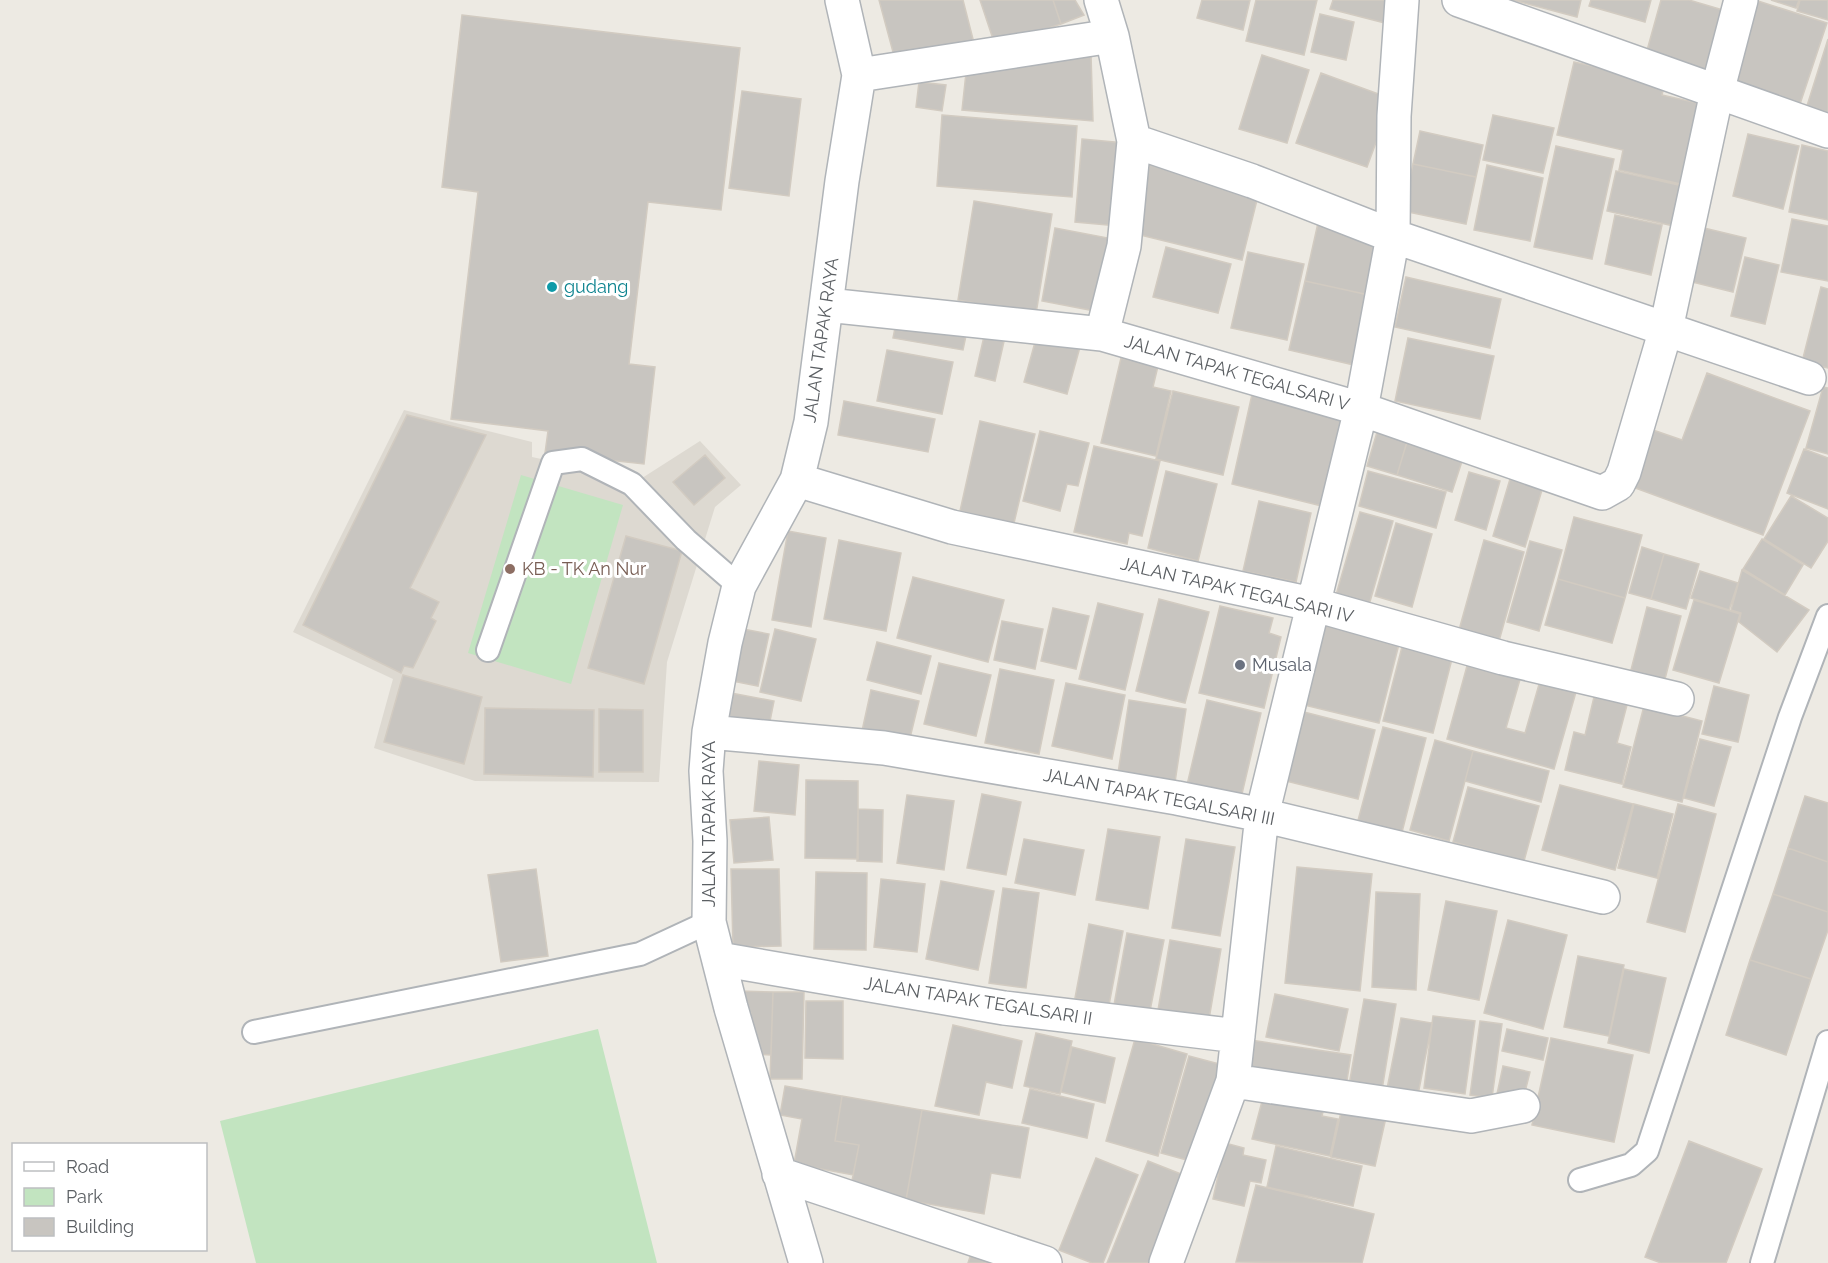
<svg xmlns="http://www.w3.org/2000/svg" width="1828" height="1263" viewBox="0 0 1828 1263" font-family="Raleway,sans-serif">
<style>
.education{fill:#ddd9d1}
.green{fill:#c2e4c0}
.building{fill:#c8c5c0;stroke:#d2cbc1;stroke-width:1.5}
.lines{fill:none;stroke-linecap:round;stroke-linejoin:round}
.service-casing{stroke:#b0b4b8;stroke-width:26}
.minor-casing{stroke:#b0b4b8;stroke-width:36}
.service{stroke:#fff;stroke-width:22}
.minor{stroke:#fff;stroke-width:33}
.culture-dot{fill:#0f9aa8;stroke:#fff;stroke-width:2}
.education-dot{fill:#8d6e63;stroke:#fff;stroke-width:2}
.worship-dot{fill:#6b7280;stroke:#fff;stroke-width:2}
.labels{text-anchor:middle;stroke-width:6;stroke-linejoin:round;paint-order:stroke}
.culture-label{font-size:18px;fill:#0d838f;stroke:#fff;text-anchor:start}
.street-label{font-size:18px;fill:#5b5f63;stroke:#fff}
.education-label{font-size:18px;fill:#785e54;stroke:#fff;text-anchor:start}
.worship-label{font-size:18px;fill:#5b616d;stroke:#fff;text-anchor:start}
</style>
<rect width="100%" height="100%" fill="#edeae3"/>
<!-- education -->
<path class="education" d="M404,410L532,442V457L639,480L700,441L741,485L715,507L667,662L659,782L475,781L374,748L393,679L293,632Z"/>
<!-- green -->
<path class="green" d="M521,475L623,505L571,684L468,653Z
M598,1029L657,1263H256L220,1121Z"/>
<!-- building -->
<path class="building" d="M879,0H963L974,43L896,63Z
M980,0H1053L1061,24L995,45Z
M1053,0H1075L1084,15L1061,24Z
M1202,0H1250L1243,30L1197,18Z
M1256,0H1317L1304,55L1246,41Z
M1333,0H1391L1385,23L1330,9Z
M1513,0H1581L1577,17Z
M1591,0H1651L1645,22L1589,6Z
M1661,0H1689L1723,10L1705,71L1646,54Z
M1755,0L1827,23L1800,104L1728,80Z
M1771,0H1799L1796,8Z
M1800,0H1828V20L1797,11Z
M1320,14L1354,22L1346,60L1311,52Z
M462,15L740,48L721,210L648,202L629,364L655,367L644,464L545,453L548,431L451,419L478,192L442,187Z
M1828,39V116L1806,109Z
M1091,54L1093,121L962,110L966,73Z
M1262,55L1309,70L1287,143L1239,129Z
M1574,62L1665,82L1662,95L1702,104L1685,185L1619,170L1623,150L1557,135Z
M1321,73L1392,99L1367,167L1296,143Z
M919,82L946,85L942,111L916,107Z
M742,91L801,99L789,196L729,188Z
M942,115L1077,126L1072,197L937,186Z
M1493,115L1554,128L1543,173L1483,160Z
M1420,131L1483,145L1476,177L1413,164Z
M1748,134L1799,146L1783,209L1733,196Z
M1082,139L1125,143L1118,226L1075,222Z
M1802,145L1828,151V220L1789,212Z
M1556,146L1614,159L1592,259L1534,247Z
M1151,160L1260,188L1242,260L1132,233Z
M1413,164L1476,177L1466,224L1403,211Z
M1487,165L1543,178L1530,241L1474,230Z
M1616,171L1683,186L1674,226L1607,211Z
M974,201L1052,214L1036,314L958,300Z
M1615,215L1662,225L1651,275L1605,264Z
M1792,219L1828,226V281L1781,272Z
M1318,223L1383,238L1369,295L1305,281Z
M1055,228L1108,238L1095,311L1042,301Z
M1704,228L1746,238L1733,292L1692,282Z
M1166,247L1231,264L1218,313L1153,297Z
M1248,252L1304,264L1287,340L1231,328Z
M1745,257L1779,265L1765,324L1731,316Z
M1406,277L1501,299L1490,348L1395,327Z
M1305,281L1369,295L1354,365L1289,350Z
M1821,287L1828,289V368L1802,362Z
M897,318L967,331L963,350L893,338Z
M985,332L1005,337L995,381L975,376Z
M1037,335L1080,347L1067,394L1024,382Z
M1408,338L1494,356L1480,419L1395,401Z
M887,350L953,362L942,414L877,401Z
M1121,358L1158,366L1153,387L1171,391L1156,456L1101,443Z
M1707,373L1810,411L1763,535L1630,486L1650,429L1682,440Z
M1823,387L1828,388V454L1806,448Z
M1253,390L1349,413L1326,507L1232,484Z
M1173,391L1239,407L1223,475L1156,459Z
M844,401L935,419L928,452L838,435Z
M407,415L486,435L410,588L439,602L431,618L436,621L413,668L404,666L401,673L303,625Z
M980,421L1035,434L1014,523L960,511Z
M1380,422L1410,432L1397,475L1367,466Z
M1040,431L1089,443L1078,486L1067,484L1060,511L1023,501Z
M1410,432L1466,449L1452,492L1397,475Z
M1094,446L1160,461L1142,536L1129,533L1127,544L1074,532Z
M1804,449L1828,458V509L1787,493Z
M705,455L725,478L694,505L673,482Z
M1166,471L1217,484L1198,561L1148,548Z
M1368,471L1446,492L1436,528L1359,506Z
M1469,472L1500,481L1486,530L1455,520Z
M1510,479L1542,490L1525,547L1493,536Z
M1791,496L1828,518V541L1811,568L1764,539Z
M1259,501L1311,513L1296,582L1243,571Z
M1360,512L1393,521L1369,605L1336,595Z
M1574,517L1642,535L1625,598L1558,579Z
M1396,523L1432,534L1412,607L1375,596Z
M788,531L826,538L811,627L772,620Z
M626,536L682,551L644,684L588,668Z
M1762,539L1803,565L1785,595L1743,569Z
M839,540L901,553L886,631L824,619Z
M1484,540L1524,552L1499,641L1459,630Z
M1530,541L1562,550L1539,631L1507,622Z
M1642,547L1664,554L1651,599L1629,593Z
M1664,554L1699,564L1686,609L1651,599Z
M1742,570L1809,610L1777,652L1739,622L1741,613L1731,610Z
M1700,571L1738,583L1729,610L1691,598Z
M913,577L1004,600L988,662L897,638Z
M1558,579L1625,598L1612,643L1545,625Z
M1159,599L1209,612L1185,703L1136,691Z
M1694,600L1740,614L1719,683L1673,670Z
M1098,603L1143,614L1125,690L1079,679Z
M1220,606L1273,618L1269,633L1281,637L1264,708L1199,693Z
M1647,607L1681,616L1665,679L1631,670Z
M1053,608L1089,616L1076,669L1041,661Z
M1002,621L1043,629L1035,669L994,660Z
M1324,621L1400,640L1379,723L1304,705Z
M743,629L769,634L758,686L732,681Z
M775,629L816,639L801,701L760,692Z
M877,642L931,656L921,694L867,680Z
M1403,643L1453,655L1433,733L1383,721Z
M1470,655L1523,669L1506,728L1525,733L1540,681L1576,692L1554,769L1447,739Z
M939,663L991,675L976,736L924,724Z
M1000,669L1054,680L1039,754L985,743Z
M403,675L482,697L464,764L384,742Z
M1066,683L1125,695L1112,759L1052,746Z
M1714,686L1749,695L1738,742L1702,734Z
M871,690L919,701L909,742L862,731Z
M731,693L774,701L768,731L725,721Z
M1594,697L1627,705L1617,743L1631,747L1622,784L1565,770L1574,732L1585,735Z
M1129,700L1186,709L1174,789L1117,780Z
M1207,700L1261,713L1241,798L1187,785Z
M1644,706L1702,721L1682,802L1623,787Z
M485,708L594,710L593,777L484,774Z
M599,709L643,710V772H599Z
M1300,711L1375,730L1358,799L1282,780Z
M1383,727L1426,738L1400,840L1356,828Z
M1700,739L1731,747L1714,806L1684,798Z
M1435,740L1473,751L1449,841L1410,830Z
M1473,751L1549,771L1541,802L1465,781Z
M759,761L799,765L795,815L754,811Z
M806,780L858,781V859L805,858Z
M1560,785L1633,804L1615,870L1542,850Z
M1468,787L1539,806L1524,861L1453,842Z
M982,794L1021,802L1006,875L967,868Z
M907,795L954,801L944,870L897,863Z
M1805,796L1828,803V862L1788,848Z
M1634,804L1673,814L1657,878L1618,868Z
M1678,804L1716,814L1685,932L1647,922Z
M858,809L883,810L882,862L857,861Z
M769,817L773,860L734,863L730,820Z
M1108,829L1160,837L1148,909L1096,900Z
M1024,839L1084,850L1075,895L1015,883Z
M1186,839L1235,847L1220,936L1172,928Z
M1788,848L1828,862V912L1773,894Z
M1297,867L1372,874L1360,991L1285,983Z
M536,869L548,956L501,962L488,875Z
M731,869H779L781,946L733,947Z
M816,872L867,873L866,950L814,949Z
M881,879L925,884L917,952L874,947Z
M941,881L994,891L978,970L926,959Z
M1003,888L1039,893L1026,988L989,983Z
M1376,892L1420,894L1416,990L1372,987Z
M1773,894L1828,912V930L1811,979L1750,960Z
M1446,901L1497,911L1479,1000L1428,990Z
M1508,920L1567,935L1543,1029L1484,1013Z
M1089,924L1123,931L1109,1005L1075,998Z
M1127,933L1164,940L1150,1011L1114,1005Z
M1170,940L1221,949L1208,1025L1157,1016Z
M1578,956L1624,965L1609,1036L1564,1027Z
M1750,960L1811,979L1786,1055L1726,1035Z
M1624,969L1666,978L1649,1053L1608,1043Z
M739,991L773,992L771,1055L750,1054L751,1013L739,1012Z
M773,992H804L802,1079H770Z
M1275,994L1348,1009L1339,1051L1266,1037Z
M1364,999L1396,1004L1382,1090L1349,1085Z
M806,1001H843V1059L805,1058Z
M1433,1016L1475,1021L1465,1094L1424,1088Z
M1401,1018L1432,1023L1416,1105L1385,1099Z
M1480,1021L1502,1024L1492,1098L1470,1095Z
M953,1025L1022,1041L1012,1088L986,1082L979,1115L935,1106Z
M1507,1029L1548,1038L1543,1060L1502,1051Z
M1036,1033L1072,1041L1060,1094L1024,1086Z
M1551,1038L1633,1055L1614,1142L1532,1125Z
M1135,1039L1187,1054L1158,1156L1106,1141Z
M1244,1039L1351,1055L1345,1093L1239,1077Z
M1072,1047L1115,1058L1105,1103L1061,1092Z
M1189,1056L1227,1066L1198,1163L1161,1153Z
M1503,1066L1530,1072L1523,1100L1497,1094Z
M785,1086L842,1096L835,1141L859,1145L853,1175L794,1164L802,1119L780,1115Z
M1030,1089L1094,1104L1087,1138L1022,1123Z
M1265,1090L1326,1099L1322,1116L1338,1119L1330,1156L1252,1139Z
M842,1096L922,1110L906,1200L850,1191L859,1145L835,1141Z
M1343,1103L1387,1113L1375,1166L1331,1157Z
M922,1110L1029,1128L1020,1178L991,1173L984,1214L906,1200Z
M1689,1141L1762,1169L1726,1263H1661L1645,1257Z
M1225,1143L1244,1148L1243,1155L1266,1160L1261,1183L1250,1181L1244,1206L1213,1199Z
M1276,1146L1362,1166L1353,1206L1267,1187Z
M1096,1158L1138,1175L1103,1263H1092L1059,1250Z
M1148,1161L1191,1178L1157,1263H1107Z
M1256,1185L1374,1214L1362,1263L1236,1262Z
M973,1248L1013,1263H968Z"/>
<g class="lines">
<!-- service casing -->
<g class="service-casing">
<path id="service" d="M488,650L553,463L582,459L632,484L686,540L739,586
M254,1032L640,954L709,922
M1580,1180L1631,1165L1647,1151L1790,717L1828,616
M1762,1263L1828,1042"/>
</g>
<!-- minor casing -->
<g class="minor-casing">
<path id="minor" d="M1101,0L1112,36L1134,141L1124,246L1102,334
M1459,0L1828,131
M859,75L1112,36
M1134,141L1252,181L1393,236L1809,378
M827,305L1102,334L1361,409L1602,493L1618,484L1624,472L1666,329L1717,92L1741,0
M797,480L952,527L1312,604L1503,658L1677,699
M709,732L884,748L1177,798L1262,815L1603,897
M719,959L1004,1008L1238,1036
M1233,1081L1471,1116L1523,1106
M779,1174L1045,1263
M806,1263L731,1008L709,922L710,841L706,771L709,732L725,643L739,586L797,480L811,422L842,181L859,75L842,0
M1166,1263L1233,1081L1262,815L1361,409L1393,236L1394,116L1402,0"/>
</g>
<!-- service -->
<use href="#service" class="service"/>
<!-- minor -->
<use href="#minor" class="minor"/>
</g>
<!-- markers -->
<circle class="culture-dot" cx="552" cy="287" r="6"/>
<circle class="education-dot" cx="510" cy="569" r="6"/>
<circle class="worship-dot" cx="1240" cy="665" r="6"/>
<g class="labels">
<!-- culture labels -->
<g class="culture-label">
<text x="564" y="293">gudang</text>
</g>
<!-- street labels -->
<g class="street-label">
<text transform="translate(821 340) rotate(-82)" y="6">JALAN TAPAK RAYA</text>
<text transform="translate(1237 373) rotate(16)" y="6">JALAN TAPAK TEGALSARI V</text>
<text transform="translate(1237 590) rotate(13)" y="6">JALAN TAPAK TEGALSARI IV</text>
<text transform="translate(1159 797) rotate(11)" y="6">JALAN TAPAK TEGALSARI III</text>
<text transform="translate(709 824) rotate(-90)" y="6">JALAN TAPAK RAYA</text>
<text transform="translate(978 1001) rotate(9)" y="6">JALAN TAPAK TEGALSARI II</text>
</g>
<!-- education labels -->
<g class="education-label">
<text x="522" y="575">KB - TK An Nur</text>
</g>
<!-- worship labels -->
<g class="worship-label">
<text x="1252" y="671">Musala</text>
</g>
</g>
<!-- legend -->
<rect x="12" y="1143" width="195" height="108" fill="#ffffff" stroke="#bdbfc1" stroke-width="1.5"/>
<rect x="24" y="1162" width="30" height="9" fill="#ffffff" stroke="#bdbfc1" stroke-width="1.5"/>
<text x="66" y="1173" font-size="18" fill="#5b5f63">Road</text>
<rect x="24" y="1188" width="30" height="18" fill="#c2e4c0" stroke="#bdbfc1" stroke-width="1.5"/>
<text x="66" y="1203" font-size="18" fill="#5b5f63">Park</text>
<rect x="24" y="1218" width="30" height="18" fill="#c8c5c0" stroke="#bdbfc1" stroke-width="1.5"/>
<text x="66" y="1233" font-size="18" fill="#5b5f63">Building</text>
</svg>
